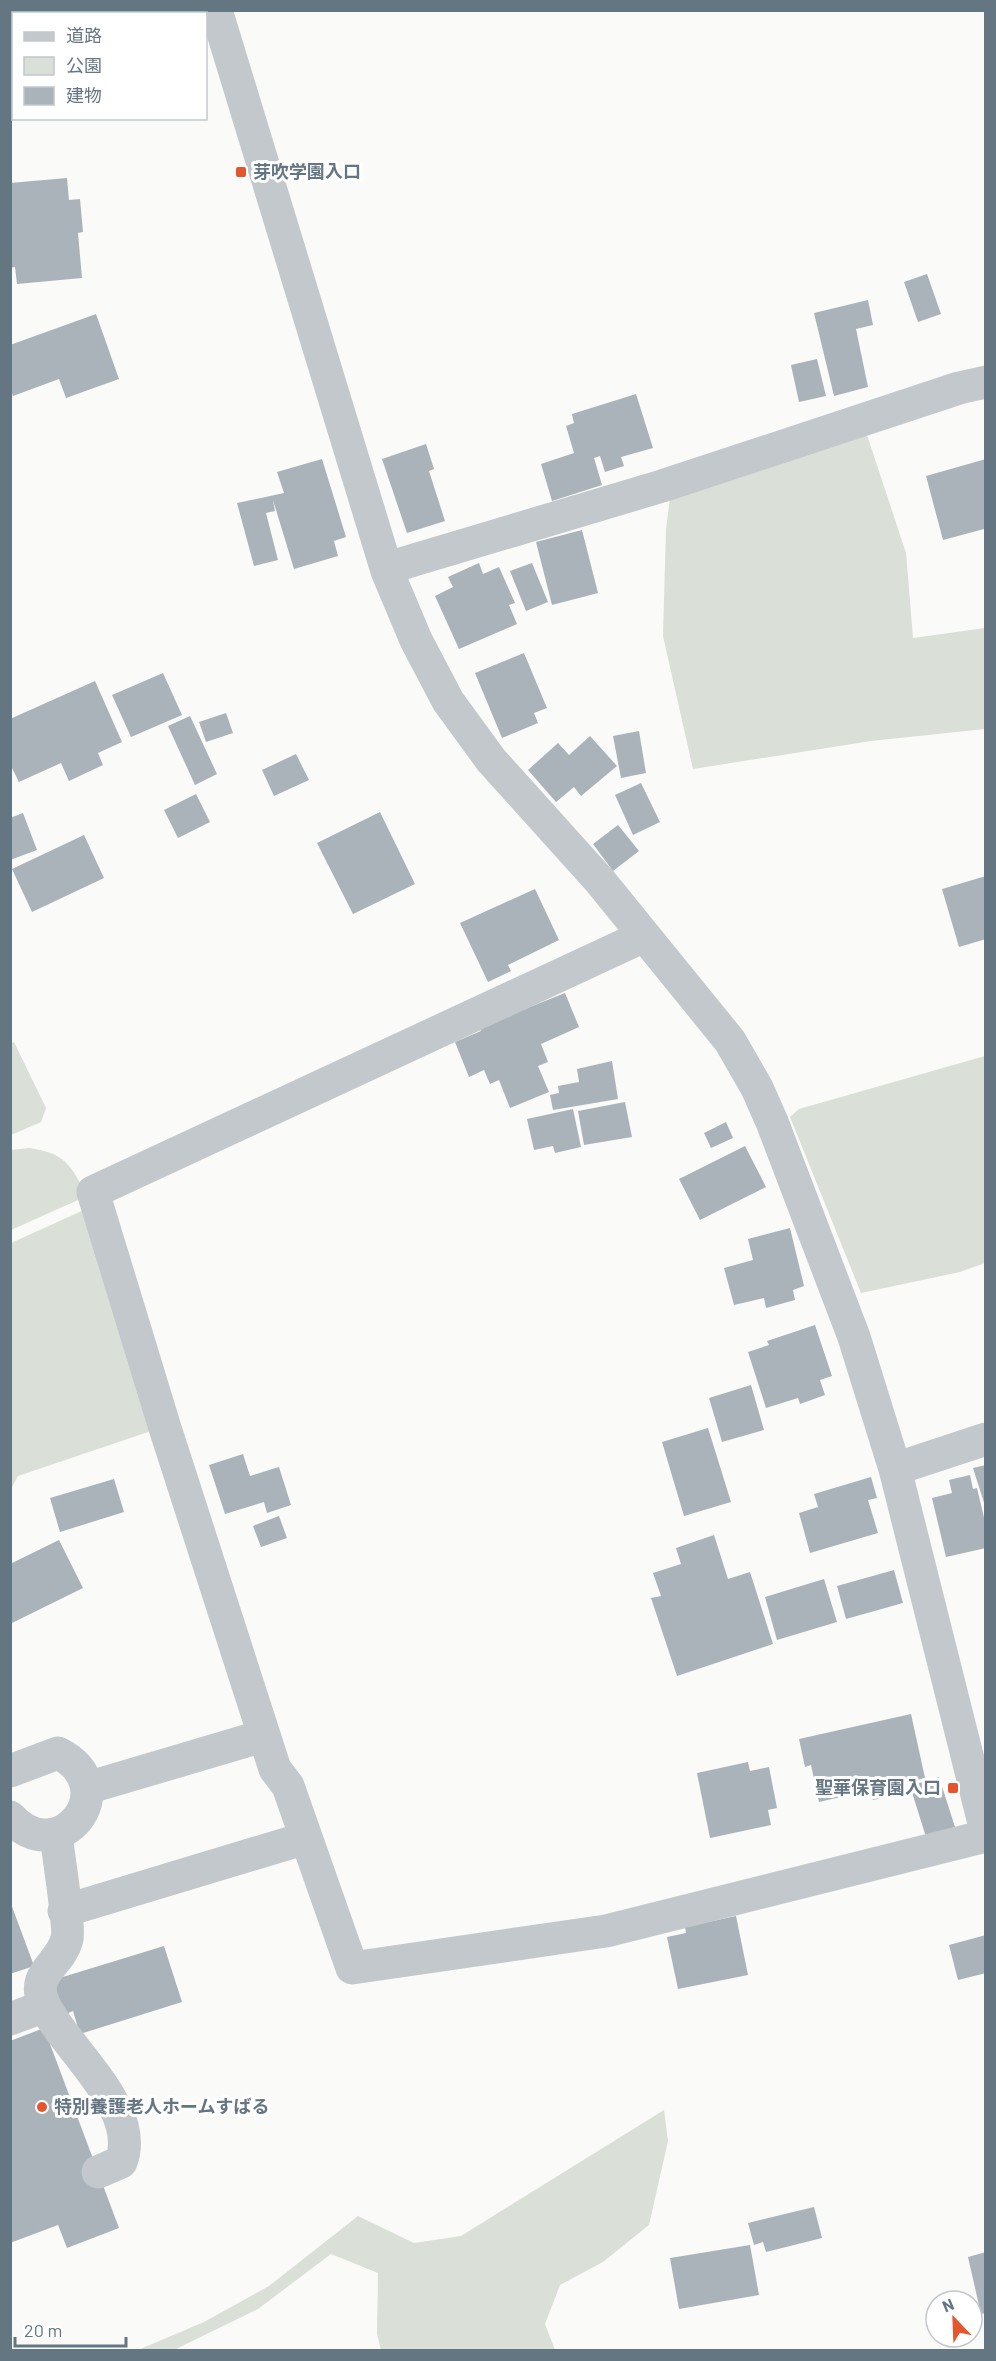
<svg xmlns="http://www.w3.org/2000/svg" width="996" height="2361" viewBox="0 0 996 2361" font-family="Barlow,'Noto Sans JP',sans-serif">
<style>
.green{fill:#dadfd7}
.building{fill:#aab3b9}
.lines{fill:none;stroke-linecap:round;stroke-linejoin:round}
.minor{stroke:#c3c8cc;stroke-width:33}
.poi-dot{fill:#e4572e;stroke:#fff;stroke-width:2}
.labels{text-anchor:middle;stroke-width:6;stroke-linejoin:round;paint-order:stroke}
.poi-label{font-size:18px;font-weight:bold;fill:#657683;stroke:#fff;text-anchor:start}
</style>
<rect width="100%" height="100%" fill="#fafaf8"/>
<!-- green -->
<path class="green" d="M864,426L906,553L913,638L985,628V729L871,741L693,769L663,636L666,529L671,491Z
M14,1042L46,1108L41,1122L11,1135L10,1044Z
M985,1056V1263L960,1272L861,1293L790,1117L799,1109Z
M29,1148C65,1153 71,1165 87,1196L11,1230V1150Z
M84,1210L151,1431L18,1476L11,1489V1243Z
M664,2110L668,2141L649,2225L603,2262L560,2285L545,2324L555,2350H381L377,2334L378,2273L331,2254L258,2309L174,2350H138L204,2322L269,2286L358,2216L414,2243L461,2236Z"/>
<!-- building -->
<path class="building" d="M70,10H126L127,14H71Z
M67,178L69,200L80,199L83,232L78,233L82,278L17,284L15,267L10,268V183Z
M927,274L941,314L918,322L904,282Z
M868,300L873,325L856,329L868,387L834,396L814,313Z
M96,314L119,379L66,398L59,379L13,396L10,388V345Z
M817,359L826,396L799,402L791,365Z
M636,394L653,448L621,457L624,466L605,472L600,456L594,458L602,485L552,501L541,464L574,453L566,426L574,423L572,414Z
M426,444L434,469L429,471L445,521L407,533L382,459Z
M322,459L346,537L334,541L338,556L294,569L273,500L275,511L266,513L278,560L254,566L237,503L284,493L277,472Z
M986,459V533L984,529L943,540L926,476Z
M582,530L598,593L552,605L536,542Z
M479,563L483,574L499,567L515,603L509,605L517,624L459,649L435,596L453,587L448,577Z
M532,563L548,602L526,611L510,571Z
M524,653L547,708L534,713L538,723L502,738L475,673Z
M163,673L182,715L131,737L112,695Z
M95,681L122,742L98,753L103,765L69,781L61,763L19,782L10,764V719Z
M226,713L233,733L206,742L199,722Z
M190,716L217,774L195,785L168,726Z
M639,731L646,773L621,778L613,736Z
M590,736L617,766L581,796L574,787L556,802L528,770L558,743L569,755Z
M296,754L309,780L274,796L262,770Z
M641,783L660,822L633,835L615,795Z
M196,794L210,822L178,838L164,810Z
M380,812L415,884L353,914L317,843Z
M23,813L37,850L10,860V818Z
M618,825L639,851L613,871L593,844Z
M84,835L104,878L32,912L12,869Z
M986,876V939L959,947L942,889Z
M535,889L559,940L508,965L511,971L488,982L460,923Z
M565,993L579,1027L541,1044L548,1062L538,1066L549,1092L510,1108L499,1080L490,1084L484,1070L469,1077L455,1042L481,1031L480,1027Z
M612,1061L618,1099L553,1110L550,1095L559,1093L558,1086L579,1082L577,1069Z
M625,1102L632,1137L584,1145L578,1111Z
M573,1109L581,1147L555,1153L553,1146L534,1150L527,1119Z
M726,1122L733,1138L711,1148L704,1133Z
M745,1146L766,1187L700,1220L679,1179Z
M790,1228L804,1286L793,1290L795,1300L766,1308L764,1298L734,1305L724,1268L753,1260L748,1239Z
M815,1325L832,1376L820,1380L825,1395L800,1404L798,1398L766,1408L748,1352L769,1345L767,1341Z
M751,1385L764,1430L722,1442L709,1398Z
M708,1428L731,1502L684,1516L662,1442Z
M243,1454L250,1476L279,1467L291,1505L267,1513L264,1502L225,1514L209,1465Z
M986,1465V1506H985L973,1468Z
M970,1475L973,1489L977,1488L986,1526V1548L946,1557L932,1498L952,1493L949,1480Z
M871,1477L877,1498L868,1500L878,1533L810,1553L799,1513L818,1507L814,1494Z
M114,1479L124,1512L60,1532L50,1498Z
M279,1516L287,1538L261,1547L253,1526Z
M714,1535L728,1579L750,1572L773,1644L677,1676L651,1598L661,1596L653,1573L681,1564L676,1548Z
M59,1540L83,1588L10,1624V1564Z
M894,1570L903,1603L846,1619L837,1586Z
M824,1579L837,1622L777,1640L765,1597Z
M911,1714L925,1778L897,1784L899,1794L873,1800L871,1790L819,1802L811,1765L805,1767L799,1739Z
M748,1762L750,1771L769,1767L777,1808L768,1810L771,1825L710,1838L697,1773Z
M939,1777L955,1827L926,1837L910,1786Z
M10,1901L34,1966L10,1974Z
M736,1916L748,1975L678,1989L667,1937L686,1933L685,1927Z
M986,1935V1973L958,1980L949,1945Z
M164,1946L182,2002L80,2034L73,2011L64,2015L53,1980Z
M44,2028L119,2228L67,2248L58,2225L10,2243V2041Z
M814,2207L822,2238L766,2252L763,2242L754,2245L748,2223Z
M750,2245L759,2295L679,2309L670,2258Z
M986,2252V2313L981,2314L968,2257Z"/>
<g class="lines">
<!-- minor -->
<path class="minor" d="M216,10L387,571L416,640L448,701L491,760L600,881L730,1041L757,1088L772,1122L854,1337L895,1469L986,1831
M387,571L404,563L662,486L959,388L986,382
M644,936L93,1192L165,1428L275,1769L288,1786L352,1968L606,1931L986,1836
M895,1469L986,1439
M10,1771L58,1753C126,1787 59,1872 10,1817
M87,1788L263,1736
M56,1834C58,1854 70,1926 67,1939C60,1966 30,1973 44,2004C64,2048 142,2108 121,2162L98,2172
M64,1911L306,1838
M10,2019L45,2006"/>
</g>
<!-- markers -->
<g class="poi-dot">
<rect x="235" y="166" width="12" height="12" rx="3"/>
<rect x="947" y="1782" width="12" height="12" rx="3"/>
<circle cx="42" cy="2107" r="6"/>
</g>
<g class="labels">
<!-- poi labels -->
<g class="poi-label">
<text x="253" y="178">芽吹学園入口</text>
<text x="941" y="1794" text-anchor="end">聖華保育園入口</text>
<text x="54" y="2113">特別養護老人ホームすばる</text>
</g>
</g>
<!-- border -->
<rect width="996" height="2361" fill="none" stroke="#657683" stroke-width="24"/>
<!-- legend -->
<rect x="12" y="12" width="195" height="108" fill="#ffffff" stroke="#c1c8cd" stroke-width="1.5"/>
<rect x="24" y="32" width="30" height="9" fill="#c3c8cc" stroke="#c1c8cd" stroke-width="1.5"/>
<text x="66" y="42" font-size="18" fill="#657683">道路</text>
<rect x="24" y="57" width="30" height="18" fill="#dadfd7" stroke="#c1c8cd" stroke-width="1.5"/>
<text x="66" y="72" font-size="18" fill="#657683">公園</text>
<rect x="24" y="87" width="30" height="18" fill="#aab3b9" stroke="#c1c8cd" stroke-width="1.5"/>
<text x="66" y="102" font-size="18" fill="#657683">建物</text>
<!-- north arrow -->
<g transform="translate(954 2319) rotate(337)"><circle r="28" fill="#ffffff" stroke="#c1c8cd" stroke-width="1.5"/>
<path d="M0-4.5L10 22L0 15L-10 22Z" fill="#e4572e"/>
<text y="-9" font-size="16" font-weight="bold" text-anchor="middle" fill="#657683">N</text>
</g>
<!-- scale -->
<path d="M15 2337v9h111v-9" fill="none" stroke="#657683" stroke-width="3"/>
<text x="24" y="2337" font-size="18" fill="#657683" stroke="#ffffff" stroke-width="4.5" paint-order="stroke">20 m</text>
</svg>
